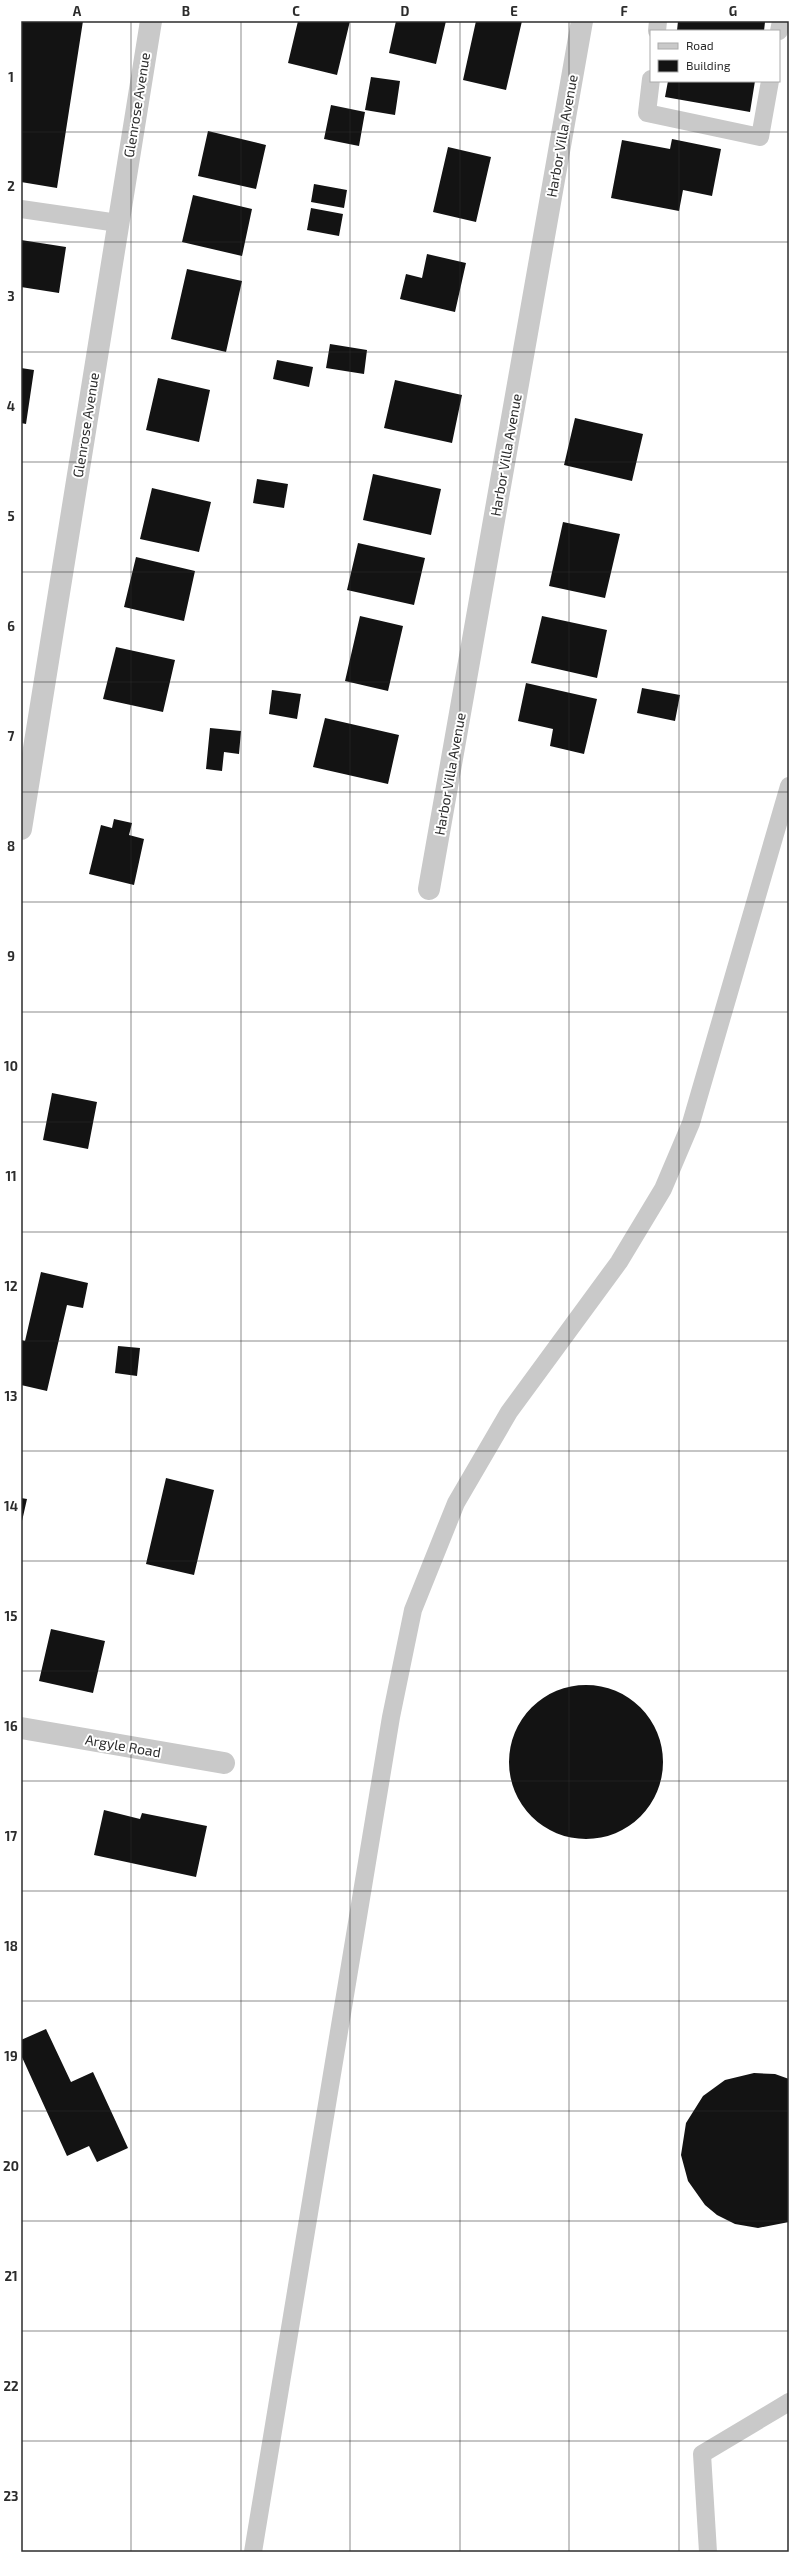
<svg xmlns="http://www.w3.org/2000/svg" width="810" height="2573" viewBox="0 0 810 2573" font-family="'Exo 2',sans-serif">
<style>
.building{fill:#131313}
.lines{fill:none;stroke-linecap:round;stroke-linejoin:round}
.lane{stroke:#c9c9c9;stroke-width:18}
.street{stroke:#c9c9c9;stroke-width:22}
.grid{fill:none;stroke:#2c2c2c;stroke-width:1;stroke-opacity:0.55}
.labels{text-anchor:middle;stroke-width:4;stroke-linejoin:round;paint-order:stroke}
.street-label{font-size:14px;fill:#2c2c2c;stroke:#fff}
.neatline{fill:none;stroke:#2c2c2c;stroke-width:1.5}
.grid-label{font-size:13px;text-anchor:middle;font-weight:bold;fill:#2c2c2c}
</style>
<rect width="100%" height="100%" fill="#fff"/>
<!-- building -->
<path class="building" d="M21,21H83L57,188L21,182Z
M298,21H350L337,75L288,63Z
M396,21H446L436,64L389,53Z
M476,21H522L506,90L463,80Z
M678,21H757L765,22L764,31H677Z
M371,77L400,81L395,115L365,110Z
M668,81H755L750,112L665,97Z
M331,105L365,112L359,146L324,139Z
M208,131L266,145L256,189L198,176Z
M672,139L721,149L712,196L683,190L679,211L611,198L622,140L670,149Z
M448,147L491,157L476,222L433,212Z
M314,184L347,190L344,208L311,202Z
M193,195L252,209L242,256L182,242Z
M311,208L343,214L339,236L307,230Z
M21,240L66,247L59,293L21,287Z
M427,254L466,263L455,312L400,299L406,274L422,278Z
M187,269L242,281L226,352L171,339Z
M330,344L367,350L364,374L326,368Z
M277,360L313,367L309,387L273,379Z
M21,368L34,370L26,424L21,423Z
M158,378L210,390L199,442L146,430Z
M395,380L462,395L452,443L384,428Z
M575,418L643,434L632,481L564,465Z
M373,474L441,489L431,535L363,520Z
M257,479L288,484L284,508L253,503Z
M152,488L211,502L199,552L140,539Z
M563,522L620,534L605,598L549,586Z
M358,543L425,558L414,605L347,590Z
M136,557L195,571L184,621L124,607Z
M360,616L403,626L388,691L345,681Z
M542,616L607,630L597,678L531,663Z
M116,647L175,660L163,712L103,699Z
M526,683L597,699L584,754L550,746L553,729L518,721Z
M642,688L680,695L675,721L637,713Z
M272,690L301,694L297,719L269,714Z
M325,718L399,735L388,784L313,767Z
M210,728L241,731L239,754L224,752L222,771L206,769Z
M114,819L132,823L129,835L144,839L134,885L89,874L101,825L112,828Z
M52,1093L97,1102L88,1149L43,1140Z
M41,1272L88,1283L83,1308L67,1305L47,1391L21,1385V1340L25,1341Z
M118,1346L140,1348L137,1376L115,1373Z
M166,1478L214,1490L194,1575L146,1564Z
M21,1498L27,1499L22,1521H21Z
M51,1629L105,1641L93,1693L39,1681Z
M509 1762a77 77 0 1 1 154 0a77 77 0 1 1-154 0Z
M104,1810L140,1819L142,1813L207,1826L196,1877L94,1855Z
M46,2029L71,2082L93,2072L128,2148L97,2162L89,2146L67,2156L21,2055V2040Z
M754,2073L775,2074L789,2079V2222L758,2228L735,2224L717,2215L705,2205L688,2181L681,2155L686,2123L703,2096L725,2080Z"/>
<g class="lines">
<!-- lane -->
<path class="lane" d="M657,31L658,21
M779,31L781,21
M651,79L647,113L760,137L770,81
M21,209L118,223
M253,2552L391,1717L413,1610L456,1503L509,1412L619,1262L663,1189L691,1123L789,786
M708,2552L702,2454L789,2402"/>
<!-- street -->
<path class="street" d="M21,829L151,21
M429,889L582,21
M21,1728L224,1763"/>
</g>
<!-- grid -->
<path class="grid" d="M131,21V2552M241,21V2552M350,21V2552M460,21V2552M569,21V2552M679,21V31M679,81V2552M21,132H789M21,242H789M21,352H789M21,462H789M21,572H789M21,682H789M21,792H789M21,902H789M21,1012H789M21,1122H789M21,1232H789M21,1341H789M21,1451H789M21,1561H789M21,1671H789M21,1781H789M21,1891H789M21,2001H789M21,2111H789M21,2221H789M21,2331H789M21,2441H789"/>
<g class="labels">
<!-- street labels -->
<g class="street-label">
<text transform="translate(137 105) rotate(-81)" y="5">Glenrose Avenue</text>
<text transform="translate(562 136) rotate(-80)" y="5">Harbor Villa Avenue</text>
<text transform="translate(86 425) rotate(-81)" y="5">Glenrose Avenue</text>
<text transform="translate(506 455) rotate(-80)" y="5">Harbor Villa Avenue</text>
<text transform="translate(450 774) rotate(-80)" y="5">Harbor Villa Avenue</text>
<text transform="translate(123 1746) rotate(10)" y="5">Argyle Road</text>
</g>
</g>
<!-- border -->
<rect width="810" height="2573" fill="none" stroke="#ffffff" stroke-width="44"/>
<!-- legend -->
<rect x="650" y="30" width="130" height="52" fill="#ffffff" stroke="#ababab"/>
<rect x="658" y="43" width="20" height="6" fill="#c9c9c9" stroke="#ababab"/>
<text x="686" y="50" font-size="12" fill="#2c2c2c">Road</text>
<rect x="658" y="60" width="20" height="12" fill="#131313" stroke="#ababab"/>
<text x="686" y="70" font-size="12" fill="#2c2c2c">Building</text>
<rect x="22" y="22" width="766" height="2529" class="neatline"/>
<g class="grid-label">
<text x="77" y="16">A</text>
<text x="186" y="16">B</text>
<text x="296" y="16">C</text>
<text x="405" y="16">D</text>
<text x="514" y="16">E</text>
<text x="624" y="16">F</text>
<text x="733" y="16">G</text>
<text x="11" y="82">1</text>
<text x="11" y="191">2</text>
<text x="11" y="301">3</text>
<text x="11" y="411">4</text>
<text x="11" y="521">5</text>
<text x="11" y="631">6</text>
<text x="11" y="741">7</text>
<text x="11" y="851">8</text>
<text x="11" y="961">9</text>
<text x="11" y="1071">10</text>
<text x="11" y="1181">11</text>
<text x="11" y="1291">12</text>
<text x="11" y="1401">13</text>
<text x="11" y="1511">14</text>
<text x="11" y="1621">15</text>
<text x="11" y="1731">16</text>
<text x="11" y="1841">17</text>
<text x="11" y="1951">18</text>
<text x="11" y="2061">19</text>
<text x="11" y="2171">20</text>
<text x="11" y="2281">21</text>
<text x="11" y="2391">22</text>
<text x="11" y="2501">23</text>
</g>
</svg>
